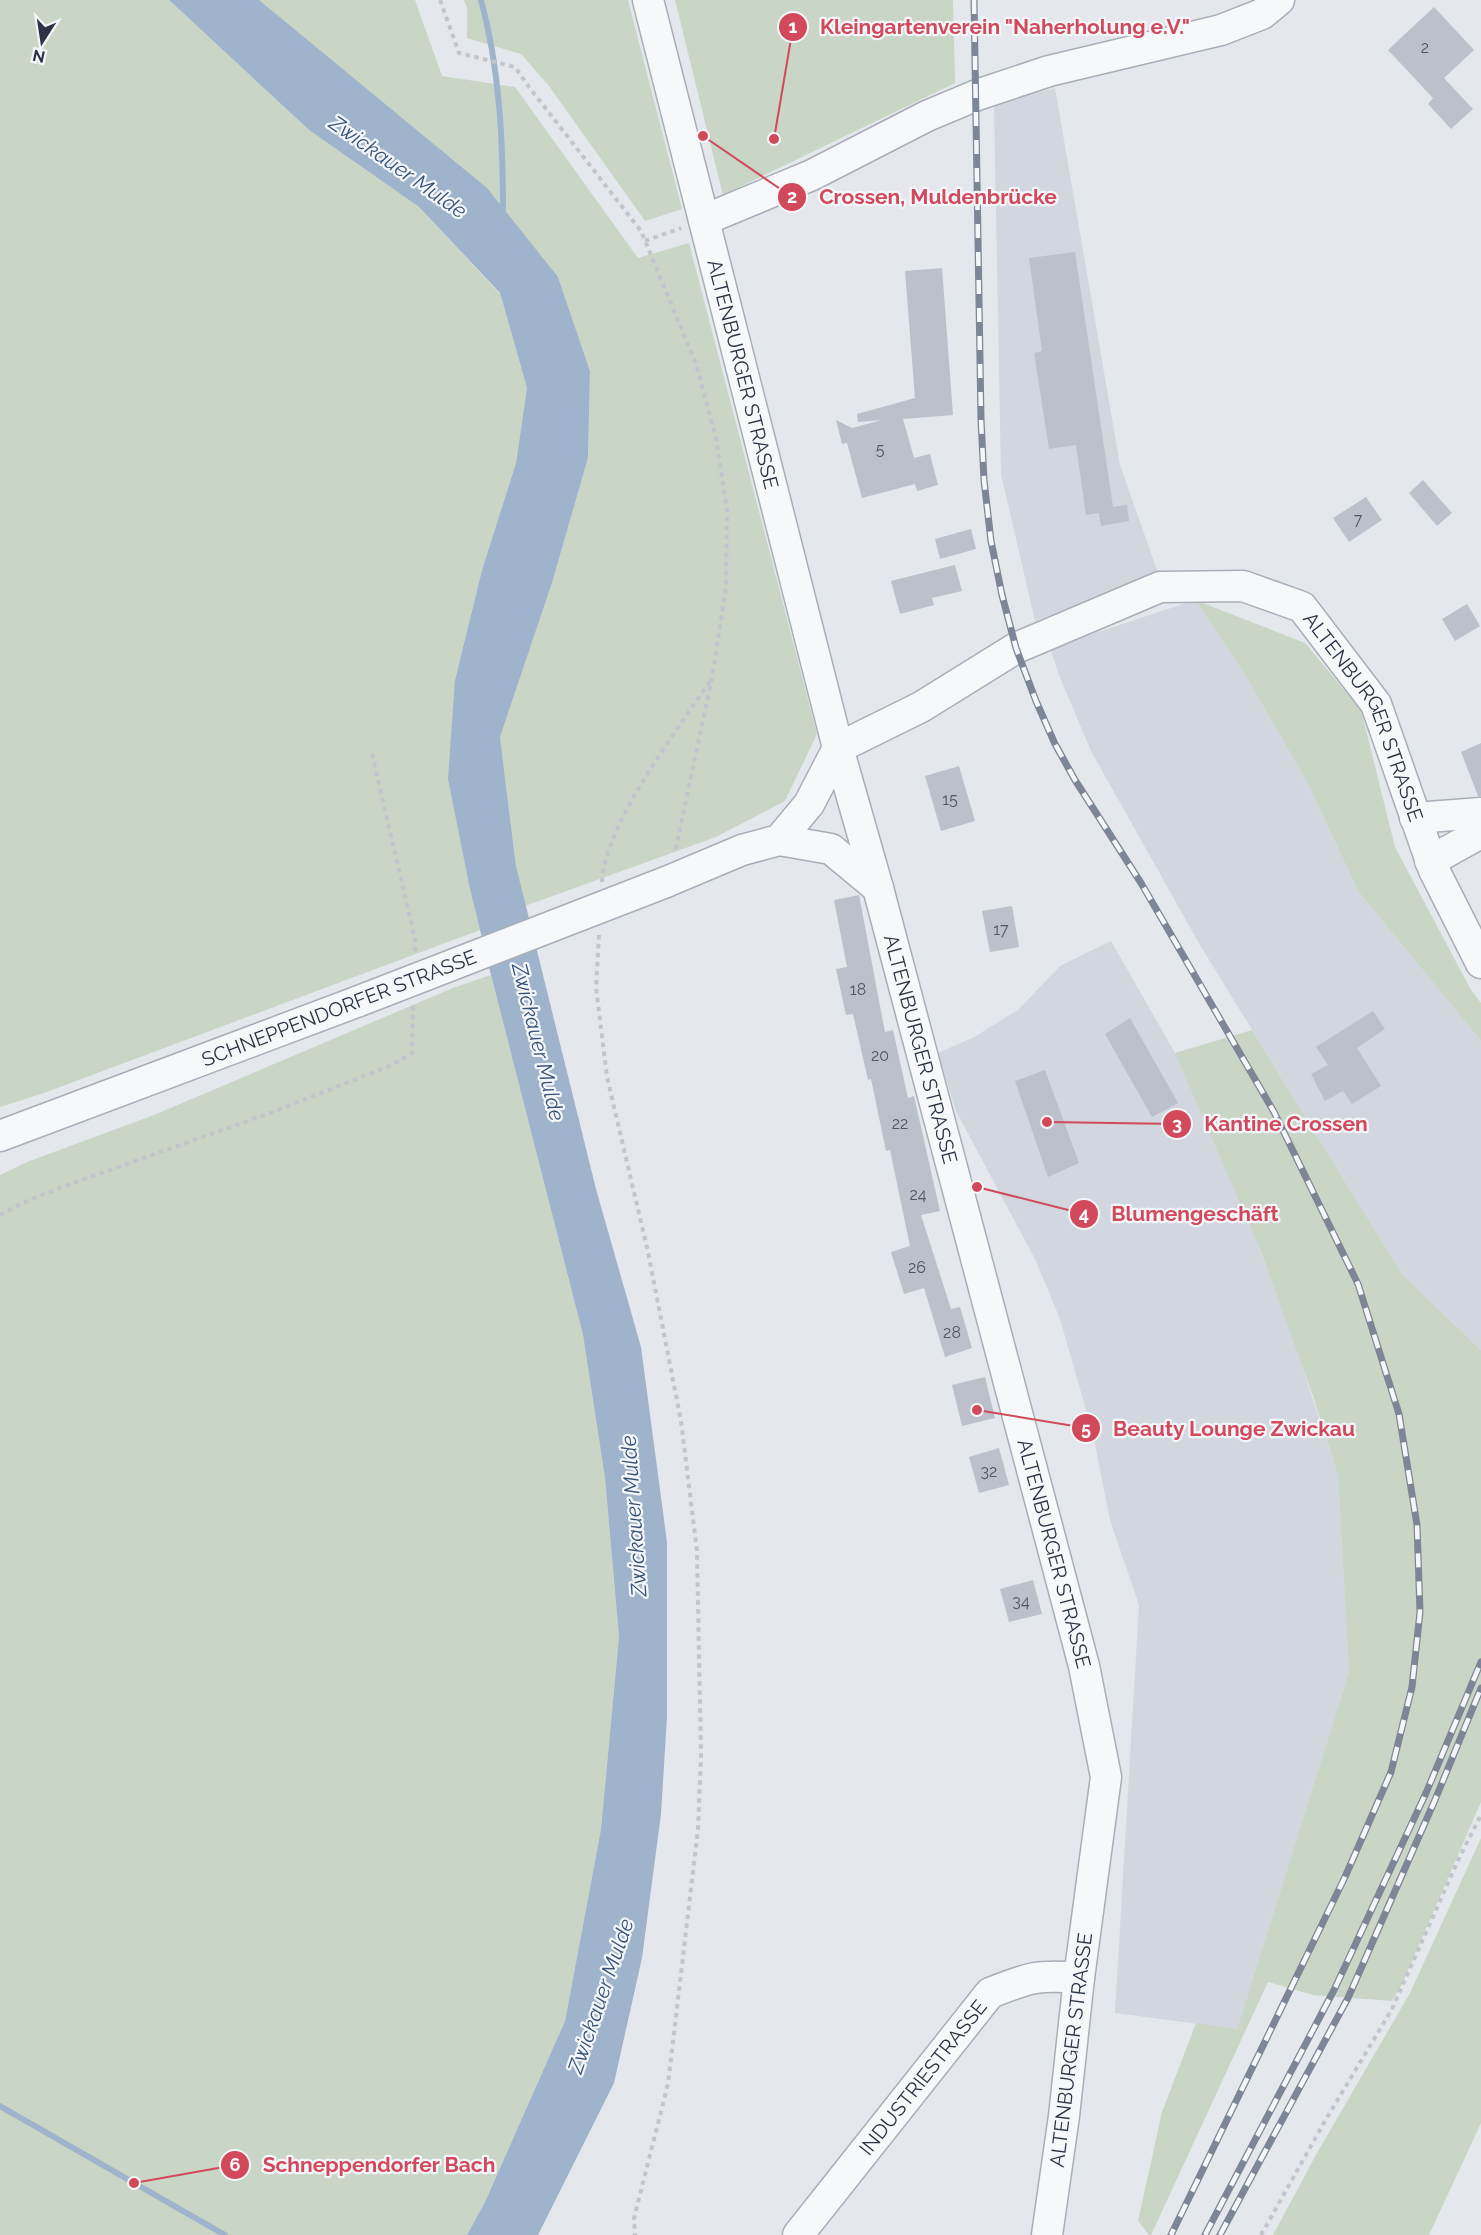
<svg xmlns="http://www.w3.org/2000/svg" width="1481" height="2235" viewBox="0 0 1481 2235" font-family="Raleway,sans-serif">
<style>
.built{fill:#d2d6de}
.green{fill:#c9d6c5}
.water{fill:#9fb4cc}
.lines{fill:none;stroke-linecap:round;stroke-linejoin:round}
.stream{stroke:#9fb4cc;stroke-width:6}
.building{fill:#bbc0ca}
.minor-casing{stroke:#a9aeb7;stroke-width:33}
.path{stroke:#c2c5cb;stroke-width:4;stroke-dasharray:4.5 4.5;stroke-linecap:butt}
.minor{stroke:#f7f8fa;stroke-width:30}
.rail-casing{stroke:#7d8696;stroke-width:7}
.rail{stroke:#f4f6f9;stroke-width:4.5;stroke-dasharray:14;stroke-linecap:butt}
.minor-bridge-casing{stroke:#a9aeb7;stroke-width:33;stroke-linecap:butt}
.minor-bridge{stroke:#f7f8fa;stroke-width:30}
.labels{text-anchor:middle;stroke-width:4.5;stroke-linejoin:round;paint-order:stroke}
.number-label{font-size:16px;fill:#4f5766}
.street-label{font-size:20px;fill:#2b3445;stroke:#f4f6f9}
.water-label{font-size:21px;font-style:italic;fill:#34527a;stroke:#f4f6f9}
.leader{fill:none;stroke:#d1495b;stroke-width:2}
.callout-dot{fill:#d1495b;stroke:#f4f6f9;stroke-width:2}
.mark-label{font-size:18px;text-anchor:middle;font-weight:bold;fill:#fff}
.callout-label{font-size:21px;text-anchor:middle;font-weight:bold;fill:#d1495b;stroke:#f4f6f9;stroke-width:4.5;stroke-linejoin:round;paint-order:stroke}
</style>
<rect width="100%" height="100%" fill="#e4e7ec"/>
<!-- built -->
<path class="built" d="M1055,88L1120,465L1158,573L1035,621L1001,474L994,105Z
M1195,600L1244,673L1307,782L1358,891L1481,1041V1350L1402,1274L1200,945L1091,751L1059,675L1050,648Z
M1111,941L1175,1053L1229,1168L1291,1332L1338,1476L1349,1672L1237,2029L1115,2013L1139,1605L1110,1520L1093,1434L1060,1319L1036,1261L956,1111L938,1053L974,1037L1018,1010L1060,966Z"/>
<!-- green -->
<path class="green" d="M0,0H169L309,130L419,207L500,294L527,388L516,463L482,570L455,680L470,889L480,930L44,1093L0,1107Z
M259,0H415L442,76L515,87L638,258L689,243L817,734L785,801L716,837L525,906L516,866L500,737L552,583L588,458L590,371L558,277Z
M464,0H628L682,209L645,221L549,86L521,54L467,38V8Z
M675,0H953L955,83L723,195Z
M1195,600L1305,643L1361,710L1395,847L1471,990L1481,1003V1041L1358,891L1307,782L1244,673Z
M491,975L583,1335L605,1478L619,1637L601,1829L565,2021L485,2202L467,2235H0V1175L27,1162L154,1115L453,988Z
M1252,1030L1402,1274L1481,1350V1802L1402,1984L1392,2001L1313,1995L1268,1982L1151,2235H1149L1138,2221L1162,2112L1196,2023L1237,2029L1349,1672L1338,1476L1313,1396L1260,1249L1175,1053Z
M1481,1838V2123L1429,2235H1273L1317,2153L1410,1993Z"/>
<!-- water -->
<path class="water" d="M169,0H259L487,188L558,277L590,371L588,458L552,583L500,737L516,866L596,1189L641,1347L667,1542V1717L661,1814L642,1958L614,2083L538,2235H467L485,2202L565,2021L601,1829L619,1637L605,1478L583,1335L491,975L470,889L448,779L455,680L482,570L516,463L527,388L500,293L419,207L309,130Z"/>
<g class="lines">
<!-- stream -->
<path class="stream" d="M481,0C500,69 503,143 503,214
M0,2106L225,2235"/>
</g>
<!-- building -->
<path class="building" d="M1434,7L1474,50L1444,78L1473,109L1451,129L1428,104L1433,98L1388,50Z
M1075,252L1113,507L1127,505L1129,521L1101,526L1099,513L1086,515L1076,445L1049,449L1034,353L1042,351L1029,258Z
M942,268L953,415L903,419L914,458L930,454L938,485L917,491L915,484L862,498L847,443L842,444L836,420L852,428L882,420L858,422L857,414L915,398L905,271Z
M1423,480L1452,513L1437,526L1409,493Z
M1366,497L1382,520L1349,542L1333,518Z
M971,529L976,549L940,559L935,539Z
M955,565L962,591L932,598L934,605L900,614L891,581Z
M1467,604L1480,626L1455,641L1442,619Z
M1481,743V796H1478L1461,752Z
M959,766L975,821L941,831L925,776Z
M859,895L885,1032L893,1030L908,1098L914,1096L940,1211L921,1215L951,1309L960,1307L972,1348L945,1357L924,1288L904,1294L891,1252L910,1246L890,1150L886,1151L871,1079L868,1080L853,1014L846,1015L836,969L847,967L834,900Z
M1012,906L1019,947L990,952L982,911Z
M1373,1011L1385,1029L1357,1048L1381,1086L1352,1104L1343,1091L1325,1101L1311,1074L1328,1065L1316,1047Z
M1130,1018L1178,1103L1152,1117L1105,1034Z
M1045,1070L1079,1163L1048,1177L1015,1081Z
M985,1377L995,1418L962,1426L952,1385Z
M999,1448L1009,1485L979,1493L969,1457Z
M1033,1580L1042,1614L1009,1622L1000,1589Z"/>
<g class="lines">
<!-- minor casing -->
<g class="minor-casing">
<g id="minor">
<path id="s1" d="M648,0L838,748L878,888L1084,1666L1106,1777L1079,1978L1064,2116L1047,2235"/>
<path d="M704,220L812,175L927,116L977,95L1049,71L1221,30L1262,14L1279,0"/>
<path id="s2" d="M838,748L921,707L1016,648L1160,587L1243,586L1302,607L1376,704L1434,870L1481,963"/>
<path d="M1415,818L1481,813"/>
<path d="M779,840L831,849L878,888"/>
<path d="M1430,861L1481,833"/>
<path d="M666,882L742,850L779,840L809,804L838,748"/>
<path d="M0,1136L359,1001"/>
<path id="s3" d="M798,2235L990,1993C1028,1978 1038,1974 1079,1978"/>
</g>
</g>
<!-- path -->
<path class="path" d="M440,0L459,53L515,67L529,87L641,231L696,364L716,438L727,510L726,587L712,678L675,852
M645,241L681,228
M372,754L415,939V953
M602,882C605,823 679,728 712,678
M599,935L596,988L607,1077L648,1252L681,1421L697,1551L701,1756L698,1829L668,2084L634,2218L635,2235
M0,1215L22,1203L65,1186L270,1113L392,1065L412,1053L413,1005
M1261,2235L1325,2121L1392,2009L1459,1858L1481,1815"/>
<!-- minor -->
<use href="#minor" class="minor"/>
<!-- rail casing -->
<g class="rail-casing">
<path id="rail" d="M974,0L981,420L984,480L991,541L1002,595L1016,648L1036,701L1055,744L1075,780L1141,883L1274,1112L1358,1284L1399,1414L1417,1525L1420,1612L1412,1687L1391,1772L1345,1877L1171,2235
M1205,2235L1334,1990L1426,1793L1481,1662
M1220,2235L1348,1998L1435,1800L1481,1688"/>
</g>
<!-- rail -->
<use href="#rail" class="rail"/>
<!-- minor-bridge casing -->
<g class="minor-bridge-casing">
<path id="minor-bridge" d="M359,1001L666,882"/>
</g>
<!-- minor-bridge -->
<use href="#minor-bridge" class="minor-bridge"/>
</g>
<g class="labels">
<!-- number labels -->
<g class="number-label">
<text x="1425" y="53">2</text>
<text x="880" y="455">5</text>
<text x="1358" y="525">7</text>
<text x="950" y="805">15</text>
<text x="1001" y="935">17</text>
<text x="858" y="995">18</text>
<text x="880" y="1061">20</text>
<text x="900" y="1129">22</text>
<text x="918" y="1200">24</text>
<text x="917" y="1273">26</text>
<text x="952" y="1338">28</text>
<text x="989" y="1477">32</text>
<text x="1021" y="1607">34</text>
</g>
<!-- street labels -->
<g class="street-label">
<text dy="7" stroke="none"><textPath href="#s1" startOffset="386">ALTENBURGER STRASSE</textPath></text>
<text dy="7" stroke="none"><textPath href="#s2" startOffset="634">ALTENBURGER STRASSE</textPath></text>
<text transform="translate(339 1008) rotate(-21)" y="7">SCHNEPPENDORFER STRASSE</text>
<text dy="7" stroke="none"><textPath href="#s1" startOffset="1084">ALTENBURGER STRASSE</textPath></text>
<text dy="7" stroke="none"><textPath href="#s1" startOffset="1606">ALTENBURGER STRASSE</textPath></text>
<text transform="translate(1071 2050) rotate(-83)" y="7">ALTENBURGER STRASSE</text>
<text dy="7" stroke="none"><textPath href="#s3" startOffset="201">INDUSTRIESTRASSE</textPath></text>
</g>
<!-- water labels -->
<g class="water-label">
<text transform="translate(398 167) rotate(35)" y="7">Zwickauer Mulde</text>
<text transform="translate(538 1042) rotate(76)" y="7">Zwickauer Mulde</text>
<text transform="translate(634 1516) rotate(-94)" y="7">Zwickauer Mulde</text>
<text transform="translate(601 1996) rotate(-71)" y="7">Zwickauer Mulde</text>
</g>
</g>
<!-- callouts -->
<path class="leader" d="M774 139L793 27M703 136L792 197M1047 1122L1177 1124M977 1187L1084 1214M977 1410L1086 1428M134 2183L235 2165"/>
<g class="callout-dot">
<circle cx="774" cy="139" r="6"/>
<circle cx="703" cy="136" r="6"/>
<circle cx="1047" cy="1122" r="6"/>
<circle cx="977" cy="1187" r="6"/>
<circle cx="977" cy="1410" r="6"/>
<circle cx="134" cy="2183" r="6"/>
<circle cx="793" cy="27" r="15"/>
<circle cx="792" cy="197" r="15"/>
<circle cx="1177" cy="1124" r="15"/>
<circle cx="1084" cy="1214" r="15"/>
<circle cx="1086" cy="1428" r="15"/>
<circle cx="235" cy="2165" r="15"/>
</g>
<g class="mark-label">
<text x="793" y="33">1</text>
<text x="792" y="203">2</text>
<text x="1177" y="1130">3</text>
<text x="1084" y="1220">4</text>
<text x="1086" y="1435">5</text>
<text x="235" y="2171">6</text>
</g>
<g class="callout-label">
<text x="1005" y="34">Kleingartenverein "Naherholung e.V."</text>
<text x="938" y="204">Crossen, Muldenbrücke</text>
<text x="1286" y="1131">Kantine Crossen</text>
<text x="1195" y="1221">Blumengeschäft</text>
<text x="1234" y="1436">Beauty Lounge Zwickau</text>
<text x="379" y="2172">Schneppendorfer Bach</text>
</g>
<!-- north arrow -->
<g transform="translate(42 42) rotate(192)" stroke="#f4f6f9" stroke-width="4.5" paint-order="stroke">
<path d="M0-4.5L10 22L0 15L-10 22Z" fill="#2b3445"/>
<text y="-9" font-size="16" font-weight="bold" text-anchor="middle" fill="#2b3445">N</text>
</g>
</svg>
